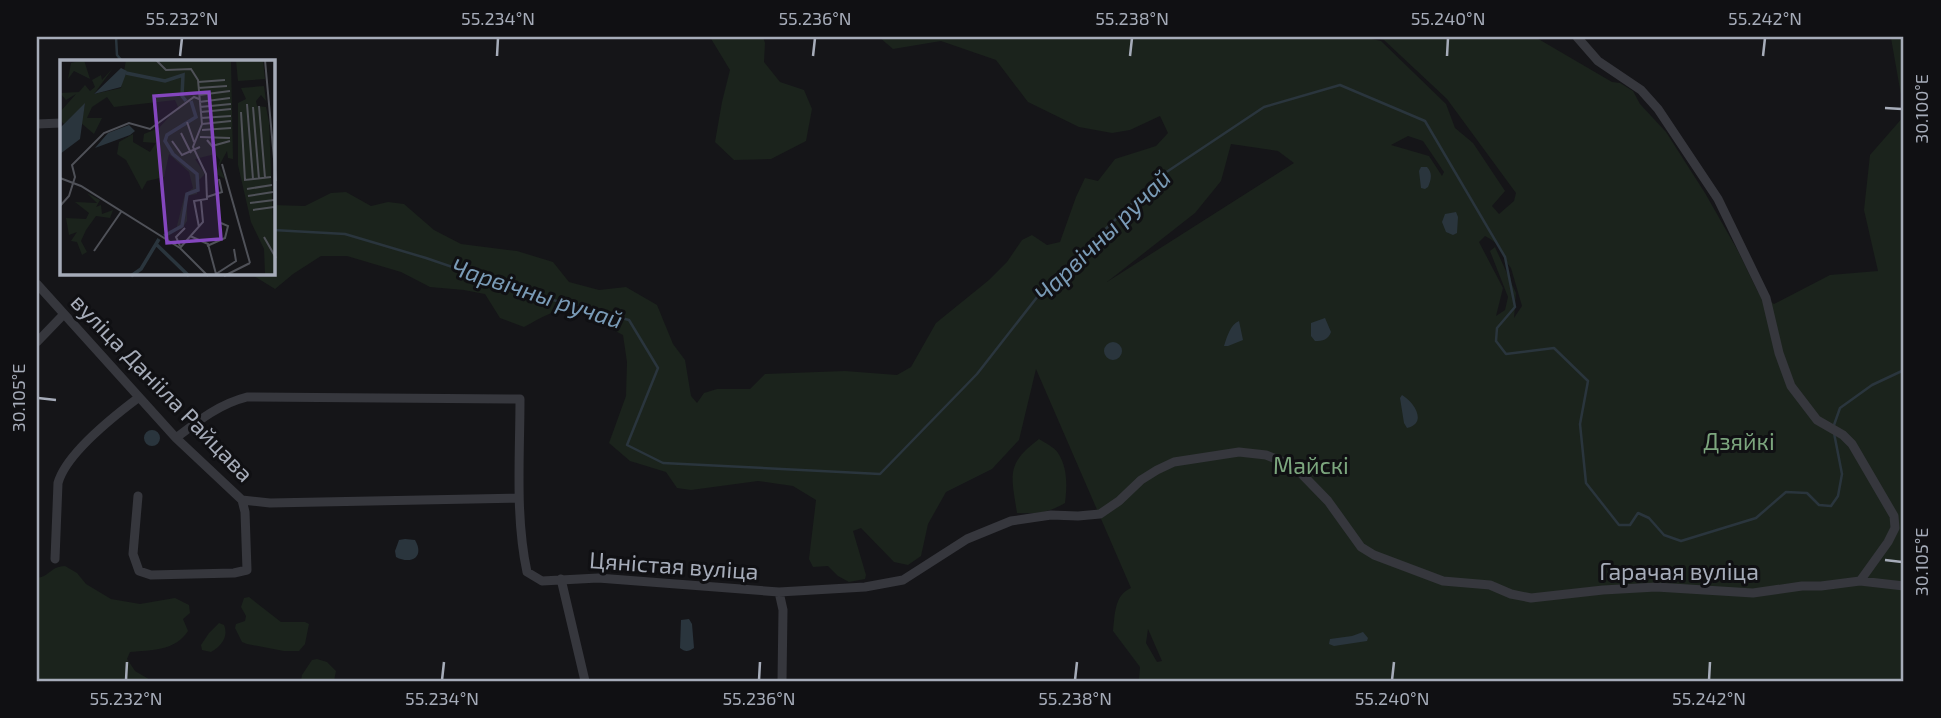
<svg xmlns="http://www.w3.org/2000/svg" width="1941" height="718" viewBox="0 0 1941 718" font-family="'Exo 2',sans-serif">
<style>
.green{fill:#1b231c;fill-rule:evenodd}
.water{fill:#2a353d}
.lines{fill:none;stroke-linecap:round;stroke-linejoin:round}
.stream{stroke:#2a353d;stroke-width:2.5}
.minor{stroke:#36373d;stroke-width:9}
.ticks{fill:none;stroke:#a6acb9;stroke-width:2.5}
.labels{text-anchor:middle;stroke-width:6;stroke-linejoin:round;paint-order:stroke}
.street-label{font-size:23px;fill:#a6acb9;stroke:#101013}
.park-label{font-size:23px;fill:#7ca67e;stroke:#101013}
.water-label{font-size:24px;font-style:italic;fill:#7a9bb7;stroke:#101013}
.inset-river{fill:none;stroke:#2a353d;stroke-width:3.5}
.inset-road{fill:none;stroke:#4f5158;stroke-width:2}
.view{fill:#8446be;fill-opacity:0.15;stroke:#8446be;stroke-width:3.5}
.inset-edge{fill:none;stroke:#a6acb9;stroke-width:3.5}
.neatline{fill:none;stroke:#a6acb9;stroke-width:2.5}
.ticks-label{font-size:18px;text-anchor:middle;fill:#a6acb9}
</style>
<rect width="100%" height="100%" fill="#151518"/>
<!-- green -->
<path class="green" d="M710,37H763L765,43L764,62L780,82L804,90L812,109L806,141L771,159L734,160L715,142L722,102L730,70Z
M879,37H1363L1381,41L1446,104L1455,128L1473,143L1505,191L1492,206L1499,214L1514,201L1516,193L1447,99L1384,40L1372,37H1535L1612,82L1620,83L1633,91L1640,104L1666,132L1705,193L1738,251L1758,292L1774,304L1830,275L1878,271L1864,210L1870,155L1904,116V681H1139L1140,667L1113,631C1115,615 1114,595 1131,588L1036,369L1019,440L992,469L946,492L928,524L921,556L908,565L894,562L861,528L853,531L866,575L865,579L849,582L838,576L828,566L813,567L809,559L816,500L793,486L758,481L691,490L677,488L666,472L630,461L609,443L626,396L627,362L623,335C606,326 575,306 555,312C544,315 534,322 524,327L500,318L485,294L464,290L430,287L401,272L347,256H321L293,274L275,289L249,273H273V205L305,206L331,193L346,192L371,206L388,202L404,204L434,230L461,244L517,251L553,262L569,282L599,290L626,287L657,305L673,344L685,360L691,396L697,403L704,393L717,389H750L765,374L845,371L897,375L911,367L936,323L989,280L1007,262L1022,240L1032,235L1047,245L1060,242L1076,197L1085,178L1098,181L1115,159L1156,146L1168,133L1160,116L1130,130L1112,133L1079,127L1028,102L996,60L941,41L893,49ZM1408,136L1423,141L1444,172L1442,176L1429,156L1391,145ZM1231,144L1278,151L1294,163L1107,282L1195,213L1221,181ZM1485,236C1505,246 1499,254 1511,268L1522,306L1514,318L1516,293L1495,247L1490,251L1508,297L1505,310L1496,316L1503,288L1479,242ZM1148,629L1162,661L1157,662L1146,643Z
M1891,37H1904V112L1891,38Z
M1039,439C1045,443 1054,447 1058,453C1068,468 1067,487 1065,503C1048,513 1036,514 1017,513C1011,474 1006,464 1039,439Z
M65,566L77,573L86,584L111,599L140,604L175,598L189,605L190,613L183,619L188,631C175,651 152,650 130,652L127,659L135,671L152,681H37V578C51,576 49,567 65,566Z
M249,597L281,622H305L309,624L305,644L299,651H284L247,644L242,642L235,628L236,624L245,621L246,616L241,607L244,598Z
M219,623L224,625C229,637 221,646 211,652L202,650L201,645L209,633Z
M317,659L327,662L336,671L334,681H301L302,675L312,660Z"/>
<!-- water -->
<path class="water" d="M1421,167H1427C1433,173 1431,180 1428,187L1425,189L1421,188L1419,171Z
M1456,212L1458,217L1457,233L1453,235L1446,232L1442,222L1445,214Z
M1325,318L1331,332C1328,340 1323,341 1315,341L1311,336V323Z
M1239,321L1243,340L1228,346H1224C1227,337 1230,325 1239,321Z
M1104 351a9 9 0 1 1 18 0a9 9 0 1 1-18 0Z
M1402,395C1414,402 1428,423 1407,428L1404,423L1400,398Z
M144 438a8 8 0 1 1 16 0a8 8 0 1 1-16 0Z
M405,539L415,540C425,557 411,565 396,557L395,551L399,540Z
M689,619L692,624L694,648C688,652 685,652 680,648L681,620Z
M1363,632L1368,638L1367,641L1334,646L1329,644L1330,639L1352,636Z"/>
<g class="lines">
<!-- stream -->
<path class="stream" d="M116,37L117,55L122,61
M273,230L345,234L426,258L534,295L629,320L658,368L627,445L663,463L880,474L977,374L1045,287L1162,175L1264,107L1340,85L1425,121L1505,257L1515,307L1497,328L1496,341L1506,354L1554,348L1588,381L1580,424L1586,483L1619,525H1630L1638,513L1649,518L1664,535L1681,541L1756,518L1786,492L1807,493L1819,505L1831,506L1838,496L1842,474L1834,433
M1834,425L1840,408L1872,385L1904,370"/>
<!-- minor -->
<path class="minor" d="M1577,37L1598,61L1641,90L1658,109L1718,199L1766,298L1779,353L1791,386L1817,420L1843,435L1852,444L1894,516L1895,528L1888,542L1860,581
M37,124L61,123
M37,284L176,438L242,500L270,503L519,498
M37,342L64,314
M176,438C198,421 219,404 247,397L520,399C520,456 515,516 527,572L542,581L598,578L779,592L865,587L903,580L967,539L1011,521L1051,515L1078,516L1100,514L1119,501L1141,480L1157,470L1174,462L1239,452L1266,455L1294,466L1328,501L1361,547L1374,555L1443,581L1490,585L1511,594L1531,598L1603,590L1656,587L1753,593L1802,586H1821L1860,581L1904,586
M138,496L133,554L139,571L151,575L234,573L247,570L245,512L242,500
M55,559L58,483C66,454 114,416 138,398
M561,579L585,681
M779,592L783,610L782,681"/>
</g>
<!-- ticks -->
<path class="ticks" d="M180,56L182,38M497,56L498,38M813,56L815,38M1130,56L1132,38M1447,56L1448,38M1763,56L1765,38M1885,108L1902,109M38,398L56,400M1885,560L1902,562M126,680L127,662M442,680L444,662M759,680L760,662M1075,680L1077,662M1392,680L1394,662M1709,680L1710,662"/>
<g class="labels">
<!-- street labels -->
<g class="street-label">
<text transform="translate(162 388) rotate(46)" y="8">вуліца Данііла Райцава</text>
<text transform="translate(674 566) rotate(4)" y="8">Цяністая вуліца</text>
<text x="1679" y="580">Гарачая вуліца</text>
</g>
<!-- park labels -->
<g class="park-label">
<text x="1739" y="450">Дзяйкі</text>
<text x="1311" y="474">Майскі</text>
</g>
<!-- water labels -->
<g class="water-label">
<text transform="translate(1103 236) rotate(-44)" y="8">Чарвічны ручай</text>
<text transform="translate(537 294) rotate(18)" y="8">Чарвічны ручай</text>
</g>
</g>
<!-- overview -->
<g transform="translate(60 60)">
<rect width="215" height="215" fill="#151518"/>
<path d="M24,0L30,19L14,11L8,19L11,3ZM66,0H171L173,99L168,98L167,91L159,106L165,119L156,114L160,100L155,94L135,99L145,114L139,120L137,134L127,136V161L122,169L116,170L125,134L133,128L129,112L109,94L104,117L87,121L82,130L66,100L57,94L59,82L73,74V82L90,92L96,83L83,82L84,74L99,68L118,47L115,40L54,47L47,37L32,47L27,58H42L34,74L21,63L25,44L4,64L0,60V52L16,34L6,40L0,33L19,32L25,25L30,31L35,27L32,20L41,15L42,20L53,8L34,34L61,28ZM176,0H203L205,19L178,21ZM204,26L206,41L201,35L196,41L197,46L206,47L209,62L215,215L205,214L204,189L191,162L178,105V43L186,39L181,28ZM27,133L40,140L36,147L41,145L42,154L53,150L50,158L36,156L26,170L21,181L27,192L22,195L17,182L11,181L17,172L9,175L6,158L26,159L29,153L15,142L37,143Z" fill="#1b231c"/>
<path d="M61,8L67,11L61,27L34,34ZM25,43L20,79L0,94V68ZM69,65L75,71L70,75L35,88L48,73Z" fill="#2a353d"/>
<path class="inset-river" d="M66,13L105,21L123,15L122,36L126,41M104,176L122,166L127,134L138,130L137,114L113,94L105,81L107,75L136,57L131,41M97,185L129,216M71,216L81,209L99,179"/>
<path class="inset-road" d="M96,0L106,10L131,9L138,20L142,64L133,87L146,114L147,139L134,141L139,167M205,0L216,121M138,22L165,20M138,28L167,26M139,35L170,31M139,42L170,38M187,44L193,119M199,46L205,118M140,47L171,44M193,47L199,119M141,52L171,49M181,52L185,120L211,117M141,58L171,56M127,62L134,82M142,64L171,61M142,70L171,68M121,73L131,93M140,77L170,78M147,80L152,86L170,81M112,81L122,95L140,87M162,104L190,203M0,118L21,126L120,188L148,216M187,129L212,125M188,136L213,132M147,137L162,132L159,119M190,143L214,140M0,146L9,136L15,117L12,105L44,73L69,63L90,69L134,37L139,39M193,150L214,147M130,176L148,184L156,214M204,177L216,198M120,186L116,177L125,168M147,186L165,178L168,166L161,163M120,188L143,162L141,141M34,191L61,152M156,214L176,201L174,189M164,216L190,203"/>
<path class="view" d="M149,32L161,179L107,183L94,36Z"/>
<rect width="215" height="215" class="inset-edge"/>
</g>
<!-- border -->
<rect width="1941" height="718" fill="none" stroke="#101013" stroke-width="77"/>
<rect x="38" y="38" width="1864" height="642" class="neatline"/>
<g class="ticks-label">
<text x="182" y="25">55.232°N</text>
<text x="498" y="25">55.234°N</text>
<text x="815" y="25">55.236°N</text>
<text x="1132" y="25">55.238°N</text>
<text x="1448" y="25">55.240°N</text>
<text x="1765" y="25">55.242°N</text>
<text transform="translate(1922 109) rotate(-90)" y="6">30.100°E</text>
<text transform="translate(19 398) rotate(-90)" y="6">30.105°E</text>
<text transform="translate(1922 562) rotate(-90)" y="6">30.105°E</text>
<text x="126" y="705">55.232°N</text>
<text x="442" y="705">55.234°N</text>
<text x="759" y="705">55.236°N</text>
<text x="1075" y="705">55.238°N</text>
<text x="1392" y="705">55.240°N</text>
<text x="1709" y="705">55.242°N</text>
</g>
</svg>
